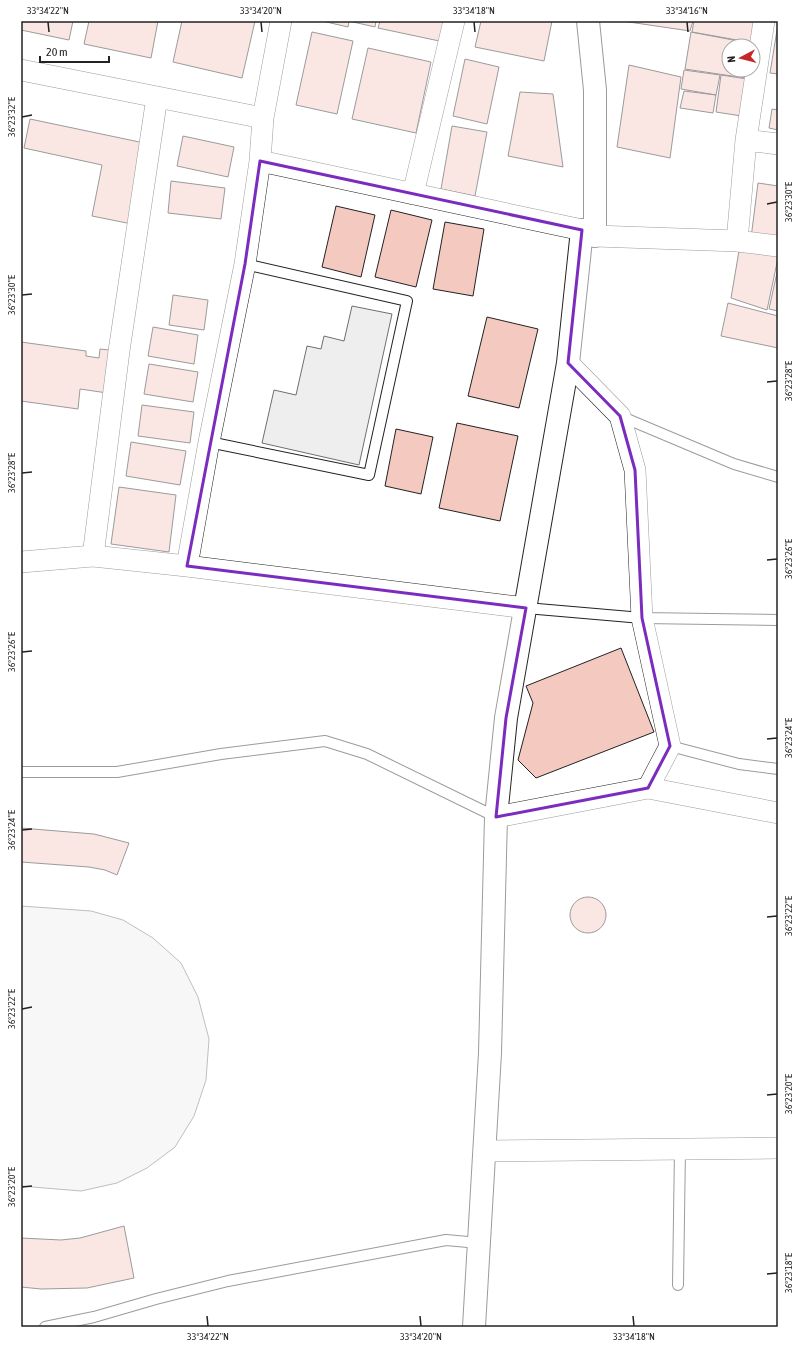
<svg xmlns="http://www.w3.org/2000/svg" width="799" height="1348" viewBox="0 0 799 1348" font-family="'Asap Condensed',sans-serif">
<style>
.green{fill:#eee;stroke:#6f6f6f}
.building{fill:#f3c9c0;stroke:#222}
.lines{fill:none;stroke-linecap:round;stroke-linejoin:round}
.lane-casing{stroke:#222;stroke-width:12}
.street-casing{stroke:#222;stroke-width:22}
.secondary-casing{stroke:#222;stroke-width:24}
.lane{stroke:#fff;stroke-width:10}
.street{stroke:#fff;stroke-width:21}
.secondary{stroke:#fff;stroke-width:22}
.marked{fill:none;stroke:#7b2cbf;stroke-width:3;stroke-linejoin:round}
.ticks{fill:none;stroke:#222;stroke-width:1.5}
.neatline{fill:none;stroke:#222;stroke-width:1.5}
.ticks-label{font-size:10px;text-anchor:middle;fill:#222}
</style>
<rect width="100%" height="100%" fill="#fff"/>
<!-- green -->
<path class="green" d="M352,306L392,314L359,465L262,443L274,390L296,395L307,346L321,349L324,336L344,341Z
M21,906L91,911L123,920L153,938L181,963L198,997L209,1039L206,1080L194,1116L175,1147L147,1168L117,1183L81,1191L21,1186Z"/>
<!-- building -->
<path class="building" d="M21,21H73L69,40L21,30Z
M89,21H158L151,58L84,44Z
M182,21H255L242,78L173,62Z
M322,21H349L348,27Z
M353,21H376L375,27L353,22Z
M380,21H448L444,42L378,28Z
M481,21H552L544,61L475,47Z
M622,21H693L690,31Z
M694,21H756L754,43L692,32Z
M777,30L778,31V74L770,73Z
M312,32L353,41L337,114L296,105Z
M691,32L754,44L753,46H729V70H752V79L685,69Z
M368,48L431,62L416,133L352,119Z
M465,59L499,67L487,124L453,116Z
M629,65L681,77L670,158L617,147Z
M684,70L720,75L716,95L681,89Z
M721,75L754,80L748,117L716,112Z
M684,91L716,95L713,113L680,108Z
M520,92L553,94L563,167L508,156Z
M772,109L778,110V130L769,128Z
M30,119L149,144L132,224L92,216L102,165L24,148Z
M452,126L487,132L475,196L441,189Z
M183,136L234,147L228,177L177,166Z
M171,181L225,188L221,219L168,213Z
M758,183L778,186V242L751,238Z
M336,206L375,215L361,277L322,267Z
M391,210L432,220L416,287L375,277Z
M445,222L484,229L473,296L433,289Z
M740,245L778,252V258L767,310L731,298Z
M778,268V311L769,309Z
M173,295L208,300L204,330L169,325Z
M728,303L778,316V348L721,336Z
M487,317L538,329L519,408L468,396Z
M153,327L198,335L194,364L148,356Z
M21,342L86,351V356L99,358L100,349L119,351L114,394L80,389L78,409L21,401Z
M149,364L198,372L193,402L144,394Z
M142,405L194,412L190,443L138,436Z
M457,423L518,436L500,521L439,508Z
M396,429L433,437L421,494L385,486Z
M131,442L186,451L180,485L126,476Z
M119,487L176,495L169,552L111,544Z
M621,648L654,732L536,778L518,760L533,703L526,686Z
M21,828L94,834L129,843L117,875L105,870L89,867L21,862Z
M570 915a18 18 0 1 1 36 0a18 18 0 1 1-36 0Z
M124,1226L134,1278L87,1288L41,1289L21,1287V1238L61,1240L80,1238Z"/>
<g class="lines">
<!-- lane casing -->
<g class="lane-casing">
<path id="lane" d="M620,416L734,464L778,477
M209,442L369,475L407,301L245,264
M526,608L642,618L778,620
M670,746L739,764L778,769
M21,772H117L221,754L325,741L367,754L496,817
M678,1285L680,1149
M45,1327L94,1317L156,1299L228,1281L446,1240L479,1243"/>
</g>
<!-- street casing -->
<g class="street-casing">
<path id="street" d="M21,70L263,118
M746,140L778,144
M260,161L582,230
M413,194L454,21
M595,236L737,241L778,246
M737,241L746,140L764,21
M568,363L620,416L635,470L642,618L670,746L648,788
M93,556L119,351L157,97
M21,562L93,556L187,566L209,442L245,264L260,161L263,118L281,21
M187,566L526,608
M496,817L648,788L778,813
M484,1151L778,1148"/>
</g>
<!-- secondary casing -->
<g class="secondary-casing">
<path id="secondary" d="M474,1327L490,1053L496,817L506,718L568,363L582,230L595,236V90L588,21"/>
</g>
<!-- lane -->
<use href="#lane" class="lane"/>
<!-- street -->
<use href="#street" class="street"/>
<!-- secondary -->
<use href="#secondary" class="secondary"/>
</g>
<!-- marked area -->
<path d="M0 0H799V1348H0ZM260,161L582,230L568,363L620,416L635,470L642,618L670,746L648,788L496,817L506,718L526,608L187,566L245,264Z" fill="#fff" fill-opacity=".55" fill-rule="evenodd"/>
<path class="marked" d="M260,161L582,230L568,363L620,416L635,470L642,618L670,746L648,788L496,817L506,718L526,608L187,566L245,264Z"/>
<!-- ticks -->
<path class="ticks" d="M48,22L49,32M261,22L262,32M474,22L475,32M687,22L688,32M22,117L32,115M767,204L777,202M22,295L32,294M767,382L777,381M22,473L32,472M767,560L777,559M22,652L32,651M767,739L777,738M22,830L32,829M767,917L777,916M22,1009L32,1007M767,1095L777,1094M22,1187L32,1186M767,1274L777,1273M207,1316L208,1326M420,1316L421,1326M633,1316L634,1326"/>
<!-- border -->
<rect width="799" height="1348" fill="none" stroke="#ffffff" stroke-width="44"/>
<!-- north arrow -->
<g transform="translate(741 58) rotate(263)"><circle r="19" fill="#ffffff" stroke="#a7a7a7"/>
<path d="M0-3L7 15L0 10L-7 15Z" fill="#c62828"/>
<text y="-6" font-size="11" font-weight="bold" text-anchor="middle" fill="#222222">N</text>
</g>
<!-- scale -->
<path d="M40 56v6h69v-6" fill="none" stroke="#222222" stroke-width="2"/>
<text x="46" y="56" font-size="12" fill="#222222" stroke="#ffffff" stroke-width="3" paint-order="stroke">20 m</text>
<rect x="22" y="22" width="755" height="1304" class="neatline"/>
<g class="ticks-label">
<text x="48" y="14">33°34'22"N</text>
<text x="261" y="14">33°34'20"N</text>
<text x="474" y="14">33°34'18"N</text>
<text x="687" y="14">33°34'16"N</text>
<text transform="translate(11 117) rotate(-90)" y="4">36°23'32"E</text>
<text transform="translate(788 202) rotate(-90)" y="4">36°23'30"E</text>
<text transform="translate(11 295) rotate(-90)" y="4">36°23'30"E</text>
<text transform="translate(788 381) rotate(-90)" y="4">36°23'28"E</text>
<text transform="translate(11 473) rotate(-90)" y="4">36°23'28"E</text>
<text transform="translate(788 559) rotate(-90)" y="4">36°23'26"E</text>
<text transform="translate(11 652) rotate(-90)" y="4">36°23'26"E</text>
<text transform="translate(788 738) rotate(-90)" y="4">36°23'24"E</text>
<text transform="translate(11 830) rotate(-90)" y="4">36°23'24"E</text>
<text transform="translate(788 916) rotate(-90)" y="4">36°23'22"E</text>
<text transform="translate(11 1009) rotate(-90)" y="4">36°23'22"E</text>
<text transform="translate(788 1094) rotate(-90)" y="4">36°23'20"E</text>
<text transform="translate(11 1187) rotate(-90)" y="4">36°23'20"E</text>
<text transform="translate(788 1273) rotate(-90)" y="4">36°23'18"E</text>
<text x="208" y="1340">33°34'22"N</text>
<text x="421" y="1340">33°34'20"N</text>
<text x="634" y="1340">33°34'18"N</text>
</g>
</svg>
